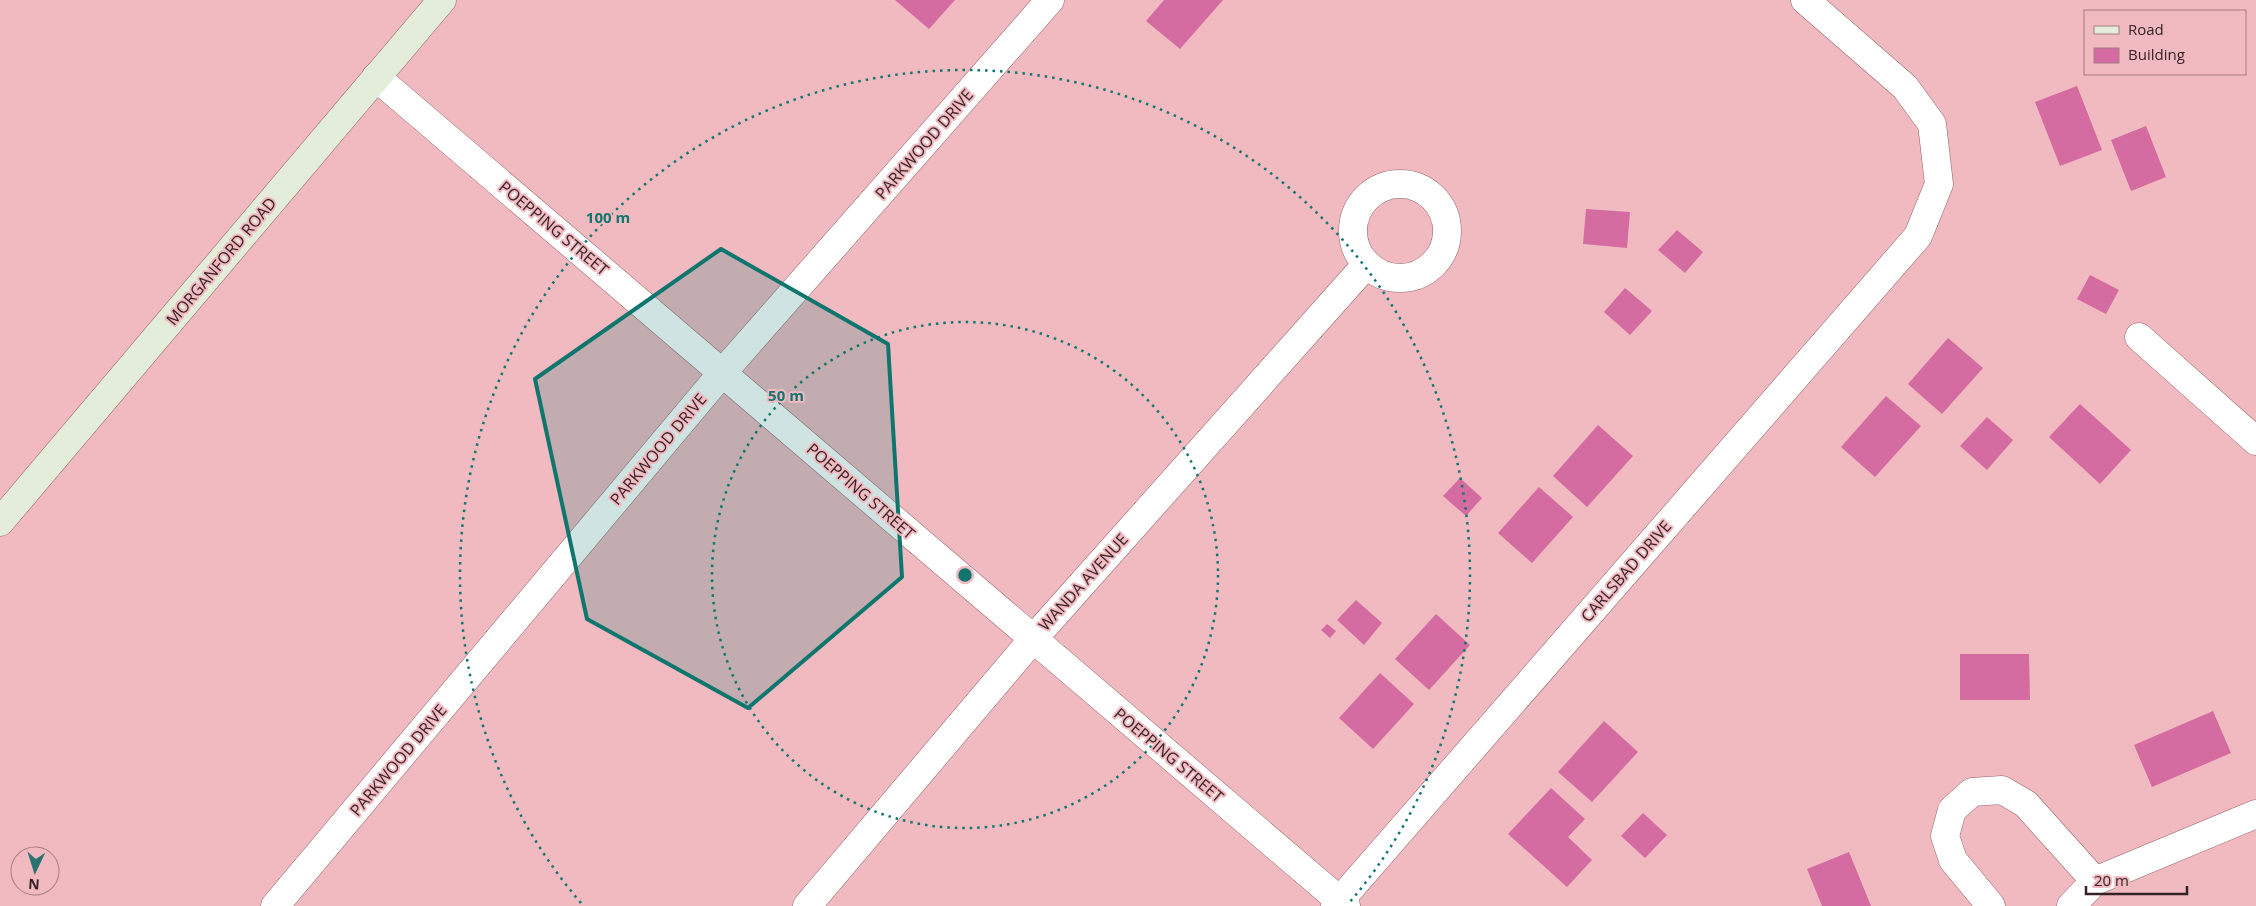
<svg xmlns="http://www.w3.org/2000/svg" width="2256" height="906" viewBox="0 0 2256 906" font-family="'Open Sans',sans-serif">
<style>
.building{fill:#d46ca1}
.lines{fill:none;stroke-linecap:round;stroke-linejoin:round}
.street-casing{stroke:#936269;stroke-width:29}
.secondary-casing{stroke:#936269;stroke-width:29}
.street{stroke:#fff;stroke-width:28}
.secondary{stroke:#e4edda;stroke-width:28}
.marked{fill:#0f766e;fill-opacity:0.2;stroke:#0f766e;stroke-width:4;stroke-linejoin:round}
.ring{fill:none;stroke:#0f766e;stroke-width:2.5;stroke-dasharray:2.5 5}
.labels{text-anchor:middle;stroke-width:4;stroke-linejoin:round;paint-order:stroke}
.street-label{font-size:16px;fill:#362225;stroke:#f1bac1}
.centre{fill:#0f766e;stroke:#f1bac1;stroke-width:2.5}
.ring-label{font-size:15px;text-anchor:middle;font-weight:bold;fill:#0f766e;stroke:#f1bac1;stroke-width:4;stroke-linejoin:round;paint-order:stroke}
</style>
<rect width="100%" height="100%" fill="#f1bac1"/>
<!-- building -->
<path class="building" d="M895,0H955L929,29Z
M1164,0H1223L1180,49L1146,21Z
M2077,86L2102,150L2060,166L2035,102Z
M2146,126L2166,177L2131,191L2111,140Z
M1586,209L1630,212L1627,248L1583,244Z
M1677,230L1703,252L1685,273L1658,250Z
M2090,275L2119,290L2106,314L2077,299Z
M1625,288L1652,311L1630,335L1604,312Z
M1948,338L1983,368L1942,414L1908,384Z
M1886,396L1921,426L1875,477L1841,447Z
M2080,404L2131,450L2100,484L2049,437Z
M1987,417L2013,440L1987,470L1960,446Z
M1598,425L1633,456L1587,507L1553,476Z
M1460,478L1482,498L1466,516L1443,496Z
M1539,487L1573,517L1532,563L1498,533Z
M1356,600L1382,623L1364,645L1337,620Z
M1436,614L1470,645L1429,690L1395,659Z
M1327,624L1336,631L1330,638L1321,630Z
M1960,654H2029L2030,700H1960Z
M1380,673L1414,704L1373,749L1339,718Z
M2213,711L2231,753L2152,787L2134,745Z
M1604,721L1638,752L1592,802L1558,772Z
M1551,788L1585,819L1568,837L1592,860L1567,887L1508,834Z
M1643,813L1667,835L1645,858L1621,836Z
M1849,852L1871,906H1822L1807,869Z"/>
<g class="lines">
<!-- street casing -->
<g class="street-casing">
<path id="street" d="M376,77L1346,906
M1353 231a47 47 0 1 1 94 0a47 47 0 1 1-94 0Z
M2139,337L2256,441
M275,906L723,372L1050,0
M807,906L1033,639L1366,265
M1335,906L1918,236L1939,184L1932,124L1905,87L1805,0
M1991,906L1953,860L1945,836L1952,810L1972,792L2002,790L2026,804L2095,881
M2071,906L2095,881L2256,814"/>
</g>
<!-- secondary casing -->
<g class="secondary-casing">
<path id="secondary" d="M0,522L442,0"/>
</g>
<!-- street -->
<use href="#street" class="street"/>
<!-- secondary -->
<use href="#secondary" class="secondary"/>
</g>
<!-- marked area -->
<path class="marked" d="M721,249L888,344L902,577L748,708L587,619L535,379Z"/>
<!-- distance rings -->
<g class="ring">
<circle cx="965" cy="575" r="253"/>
<path d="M581 903A505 505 0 1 1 1349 903"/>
</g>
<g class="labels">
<!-- street labels -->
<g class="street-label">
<text transform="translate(924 144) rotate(-49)" y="6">PARKWOOD DRIVE</text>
<text transform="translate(554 228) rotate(40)" y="6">POEPPING STREET</text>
<text transform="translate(221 261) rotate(-50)" y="6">MORGANFORD ROAD</text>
<text transform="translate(658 449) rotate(-50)" y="6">PARKWOOD DRIVE</text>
<text transform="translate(861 491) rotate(41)" y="6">POEPPING STREET</text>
<text transform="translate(1626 571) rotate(-49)" y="6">CARLSBAD DRIVE</text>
<text transform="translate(1083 582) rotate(-48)" y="6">WANDA AVENUE</text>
<text transform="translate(1169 755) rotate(40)" y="6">POEPPING STREET</text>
<text transform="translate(398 760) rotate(-50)" y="6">PARKWOOD DRIVE</text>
</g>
</g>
<circle cx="965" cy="575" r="8" class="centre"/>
<g class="ring-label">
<text x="608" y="223">100 m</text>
<text x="786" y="401">50 m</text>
</g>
<!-- legend -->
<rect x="2084" y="10" width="162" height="65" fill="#f1bac1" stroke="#a67d83"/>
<rect x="2094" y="26" width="25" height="8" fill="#e4edda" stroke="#a67d83"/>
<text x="2128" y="35" font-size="15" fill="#362225">Road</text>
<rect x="2094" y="48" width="25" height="15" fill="#d46ca1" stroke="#a67d83"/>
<text x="2128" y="60" font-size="15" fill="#362225">Building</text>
<!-- north arrow -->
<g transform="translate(35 871) rotate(184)"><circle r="24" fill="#f1bac1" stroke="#a67d83"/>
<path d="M0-4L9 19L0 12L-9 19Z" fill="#2a736f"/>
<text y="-8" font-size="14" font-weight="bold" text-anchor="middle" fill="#362225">N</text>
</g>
<!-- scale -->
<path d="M2086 886v8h101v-8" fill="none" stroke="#362225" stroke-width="2.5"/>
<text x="2094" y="886" font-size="15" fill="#362225" stroke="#f1bac1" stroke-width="4" paint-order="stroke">20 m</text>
</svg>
